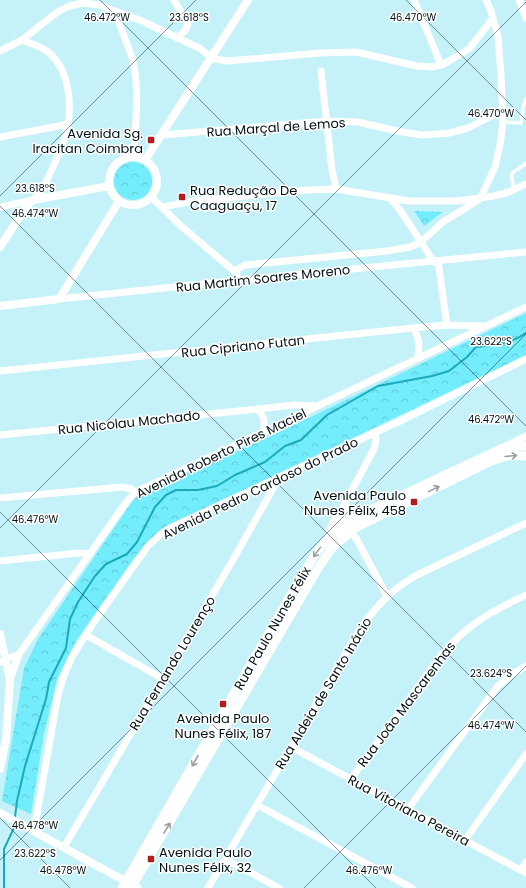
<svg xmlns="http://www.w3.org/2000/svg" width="526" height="888" viewBox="0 0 526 888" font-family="Poppins,sans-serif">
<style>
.forest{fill:url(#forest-crowns)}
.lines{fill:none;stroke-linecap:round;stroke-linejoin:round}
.stream{stroke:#1baab9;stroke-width:2}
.service{stroke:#fff;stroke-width:3.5}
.minor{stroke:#fff;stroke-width:7}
.tertiary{stroke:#fff;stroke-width:8}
.secondary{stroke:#fff;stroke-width:9}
.oneway{stroke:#9a9fa1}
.ticks{fill:none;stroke:#021013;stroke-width:1;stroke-opacity:0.45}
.poi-dot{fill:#b01f20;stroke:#fff;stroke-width:1.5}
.labels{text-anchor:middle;stroke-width:3;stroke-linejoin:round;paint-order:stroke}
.street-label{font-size:13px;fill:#021013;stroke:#fff}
.poi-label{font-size:13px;fill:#021013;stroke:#fff;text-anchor:end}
.ticks-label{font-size:10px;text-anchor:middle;fill:#021013;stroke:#fff;stroke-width:3;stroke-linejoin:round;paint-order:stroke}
</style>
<defs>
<pattern id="forest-crowns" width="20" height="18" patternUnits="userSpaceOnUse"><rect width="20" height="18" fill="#73ecfc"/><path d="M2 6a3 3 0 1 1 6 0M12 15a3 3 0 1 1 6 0" fill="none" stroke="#62c9d7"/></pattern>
</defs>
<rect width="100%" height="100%" fill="#c4f2f8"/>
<!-- forest -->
<path class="forest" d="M114 181a19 19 0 1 1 38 0a19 19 0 1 1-38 0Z
M414,211L443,212L424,226Z
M526,313V355L164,528L134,558L76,641L57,679L44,734L31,814L2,801L24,668L38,639L136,496L269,437Z"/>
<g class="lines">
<!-- stream -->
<path class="stream" d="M15,817L17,801L25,766L46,699L49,682L66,648L70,619L78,602L95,576L106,564L127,554L137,542L155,507L166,495L176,490H198L217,486L235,475L265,462L285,446L301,440L327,415L378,386L432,376L449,371L467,357L476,347C494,345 511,344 526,333
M4,888V849L13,830L14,824"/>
<!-- service -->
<path class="service" d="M503,122L521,123L523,107L526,99
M514,189C508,166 514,175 526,163"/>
<!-- minor -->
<path class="minor" d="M174,0L188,24L185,31L176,38
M414,0L441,65
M519,0L526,18
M115,11C120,28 128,44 133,61C140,93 135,125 134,157
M0,51L22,40L56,13L69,6L83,3L99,5L142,21L201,49L211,58L227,61L320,53L356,52L417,66L431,67L442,65L469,49L493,18
M321,71L332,170L336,189
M163,135L327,121L357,122L402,132L423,135L449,133L468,128L503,110
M0,137L64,125L68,123
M151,197L181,226L234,271L237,274
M391,199L400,210L434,262
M0,207L33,200L44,187C51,170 62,150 66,133C73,107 70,69 47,51C39,46 30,43 22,40
M162,207L194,201L309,190L336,189L409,201H458L494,196L509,192L526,184
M438,261L447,325
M234,271L245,265L387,251L410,247L421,242L443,222L480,199L495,167L500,145L503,122L501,75L498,36L491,11L486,0
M59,299L241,280L526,252
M413,328C420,339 420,347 417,359
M0,371L413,328L447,325L483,326
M258,409L264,419V432
M375,432L376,441L374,449L340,512C342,523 348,531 356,538L387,596
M0,435L258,409L294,405L316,406
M508,445L526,436
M0,498L123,487L131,489L136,492
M345,503L347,511L355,525
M0,561L79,553L89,554
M86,635L163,679
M0,662L19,654
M10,680L19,654L127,501L136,492L526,307
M291,747L526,873
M351,779L441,655C468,624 490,612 526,595
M257,805L412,888
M408,809L497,687L512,674L526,666
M33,831L37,814L58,695L64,675L72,657L94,622L148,546L162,533L170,528L398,422L526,359
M465,840L526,754
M64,847L230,565L279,478
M225,859L279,888
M521,870L526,862
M208,888L363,624C381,602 390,591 415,576L526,523"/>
<!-- tertiary -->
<path class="tertiary" d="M109 181a24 24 0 1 1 48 0a24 24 0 1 1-48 0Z
M145,160L248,0
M0,247L26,207L33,200L109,186
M0,306L59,299L119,201
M0,634L10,680L6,739L0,769
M0,813L138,888"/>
<!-- secondary -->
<path class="secondary" d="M328,538L334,522L340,512
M122,888L289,598L314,556L323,544L345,525L366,512L507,446H526
M131,888L317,570L331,549L341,540L357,527L489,462L509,455L526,456"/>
</g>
<!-- one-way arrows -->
<defs><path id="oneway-shaft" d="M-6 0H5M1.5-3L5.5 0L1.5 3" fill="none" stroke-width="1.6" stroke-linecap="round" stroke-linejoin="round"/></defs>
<g class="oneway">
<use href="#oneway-shaft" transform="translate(511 456) rotate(-5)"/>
<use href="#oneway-shaft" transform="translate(434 489) rotate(-26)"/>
<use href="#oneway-shaft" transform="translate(317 552) rotate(126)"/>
<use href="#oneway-shaft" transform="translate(195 761) rotate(119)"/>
<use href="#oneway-shaft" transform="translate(167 828) rotate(-59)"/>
</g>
<!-- ticks -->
<path class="ticks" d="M100,0L526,426M406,0L526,120M0,196L196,0M0,206L526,732M0,512L376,888M0,528L526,2M0,818L70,888M0,860L526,334M304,888L526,666"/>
<!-- markers -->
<g class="poi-dot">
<rect x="147" y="136" width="8" height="8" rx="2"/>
<rect x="178" y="193" width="8" height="8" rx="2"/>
<rect x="410" y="498" width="8" height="8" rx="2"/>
<rect x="219" y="700" width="8" height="8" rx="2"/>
<rect x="147" y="855" width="8" height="8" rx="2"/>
</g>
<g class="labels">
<!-- street labels -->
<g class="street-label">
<text transform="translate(276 127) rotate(-4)" y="5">Rua Marçal de Lemos</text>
<text transform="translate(263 278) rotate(-6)" y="5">Rua Martim Soares Moreno</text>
<text transform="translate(243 346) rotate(-6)" y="5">Rua Cipriano Futan</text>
<text transform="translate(129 422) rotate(-6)" y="5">Rua Nicolau Machado</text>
<text transform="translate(221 453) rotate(-26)" y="5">Avenida Roberto Pires Maciel</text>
<text transform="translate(260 488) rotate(-26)" y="5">Avenida Pedro Cardoso do Prado</text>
<text transform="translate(272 628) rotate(-60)" y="5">Rua Paulo Nunes Félix</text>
<text transform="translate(172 663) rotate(-59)" y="5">Rua Fernando Lourenço</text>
<text transform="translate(323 693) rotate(-59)" y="5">Rua Aldeia de Santo Inácio</text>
<text transform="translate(406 704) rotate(-53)" y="5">Rua João Mascarenhas</text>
<text transform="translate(409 810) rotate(28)" y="5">Rua Vitoriano Pereira</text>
</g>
<!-- poi labels -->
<g class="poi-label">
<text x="143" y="138">Avenida Sg.<tspan x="143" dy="15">Iracitan Coimbra</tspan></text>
<text x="190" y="195" text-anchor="start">Rua Redução De<tspan x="190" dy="15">Caaguaçu, 17</tspan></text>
<text x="406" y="500">Avenida Paulo<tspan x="406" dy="15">Nunes Félix, 458</tspan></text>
<text x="223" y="723" text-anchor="middle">Avenida Paulo<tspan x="223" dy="15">Nunes Félix, 187</tspan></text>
<text x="159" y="857" text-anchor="start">Avenida Paulo<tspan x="159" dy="15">Nunes Félix, 32</tspan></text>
</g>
</g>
<g class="ticks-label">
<text x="107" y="21">46.472°W</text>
<text x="189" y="21">23.618°S</text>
<text x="413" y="21">46.470°W</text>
<text x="491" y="117">46.470°W</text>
<text x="35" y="192">23.618°S</text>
<text x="35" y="217">46.474°W</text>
<text x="491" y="345">23.622°S</text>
<text x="491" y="423">46.472°W</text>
<text x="35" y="523">46.476°W</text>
<text x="491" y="677">23.624°S</text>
<text x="491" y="729">46.474°W</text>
<text x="35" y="829">46.478°W</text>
<text x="35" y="857">23.622°S</text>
<text x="63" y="874">46.478°W</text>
<text x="369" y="874">46.476°W</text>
</g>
</svg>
